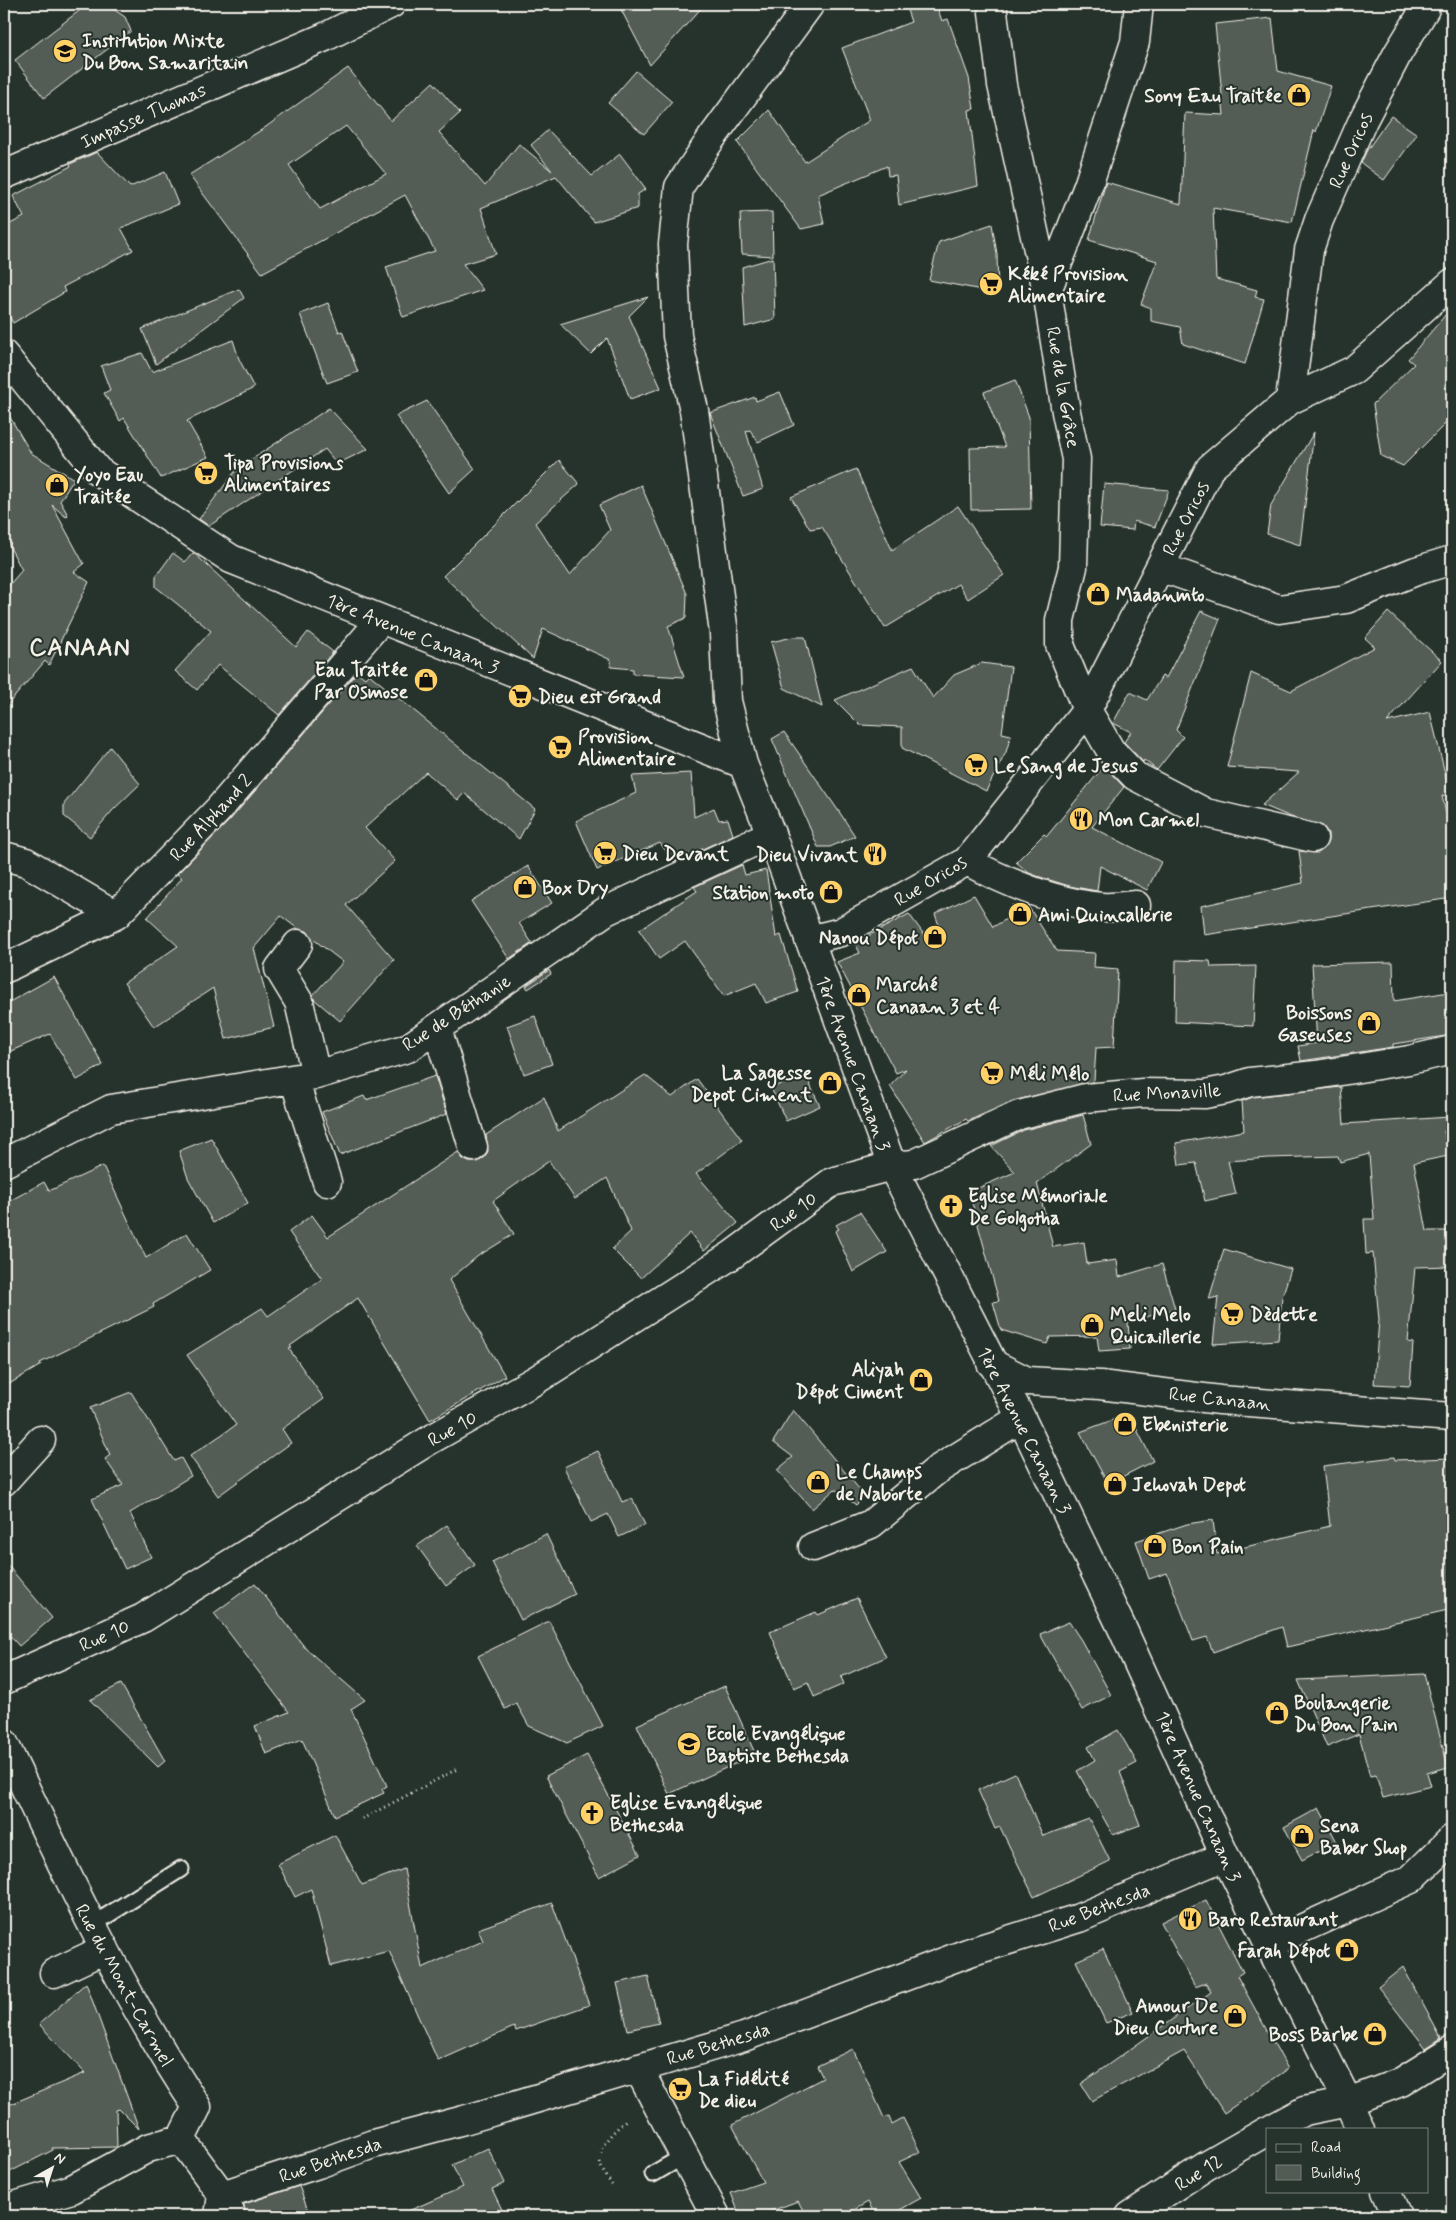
<svg xmlns="http://www.w3.org/2000/svg" width="1456" height="2220" viewBox="0 0 1456 2220" font-family="Mynerve,sans-serif">
<style>
.building{fill:#525c55;stroke:#f4f1e8;fill-rule:evenodd}
.lines{fill:none;stroke-linecap:round;stroke-linejoin:round}
.lane-casing{stroke:#f4f1e8;stroke-width:19}
.street-casing{stroke:#f4f1e8;stroke-width:31}
.secondary-casing{stroke:#f4f1e8;stroke-width:31}
.path{stroke:#f4f1e8;stroke-width:3;stroke-dasharray:1 4;stroke-linecap:butt}
.lane{stroke:#26332d;stroke-width:15}
.street{stroke:#26332d;stroke-width:28}
.secondary{stroke:#26332d;stroke-width:28}
.labels{text-anchor:middle;stroke-width:4;stroke-linejoin:round;paint-order:stroke}
.poi-label{font-size:19px;font-weight:bold;fill:#f4f1e8;stroke:#26332d;text-anchor:start}
.street-label{font-size:19px;fill:#f4f1e8;stroke:#26332d}
.district-label{font-size:24px;font-weight:bold;letter-spacing:1px;fill:#f4f1e8;stroke:#26332d}
</style>
<rect width="100%" height="100%" fill="#26332d"/>
<filter id="ink" filterUnits="userSpaceOnUse"><feTurbulence type="fractalNoise" baseFrequency=".02" numOctaves="2"/><feDisplacementMap in="SourceGraphic" scale="10" xChannelSelector="R" yChannelSelector="G"/><feConvolveMatrix kernelMatrix="1 2 1 2 8 2 1 2 1" color-interpolation-filters="sRGB"/></filter>
<g filter="url(#ink)">
<!-- building -->
<path class="building" d="M88,4H106L125,17L131,31L44,98L15,60Z
M618,4H705L650,65Z
M905,4H936L942,21L948,19L969,78L974,109L969,110L978,186L899,205L896,175L888,176L887,166L818,195L824,224L801,229L737,142L769,110L805,162L870,120L842,48L911,22Z
M1272,18L1278,71L1331,86L1316,132L1314,130L1292,222L1213,208L1216,279L1257,290L1255,297L1264,299L1245,364L1183,344L1180,327L1151,321V308L1141,304L1157,261L1089,240L1106,182L1181,204L1185,113L1224,115L1215,24Z
M348,68L391,121L433,82L460,113L439,132L485,186L519,144L552,171L531,145L548,130L592,176L620,154L646,189L638,194V208L594,222L556,176L481,208L496,254L463,264L483,290L403,317L386,267L435,251L405,195L262,273L189,175L263,129ZM346,126L386,174L320,209L289,165Z
M636,71L672,102L644,134L608,103Z
M1391,116L1417,134L1384,180L1361,163L1367,150Z
M97,152L130,187L165,172L178,204L121,228L133,250L63,287L65,292L13,323L4,307V227L24,217L13,196L71,166L70,164Z
M772,212L773,256L742,254L740,213Z
M992,224L997,254L998,293L929,280L939,242Z
M773,258L775,319L745,327L742,267Z
M239,289L244,298L156,364L142,329Z
M648,297L629,316L661,388L630,399L607,338L591,354L560,324Z
M328,303L339,332L342,331L358,372L327,383L300,314Z
M1452,307V417L1403,466L1381,456L1373,404L1414,364L1408,359Z
M233,340L239,359L254,388L187,421L208,457L161,478L124,418L120,421L104,393L110,390L101,366L142,353L152,372Z
M1015,380L1029,417L1031,509L971,510L970,448L1005,447L984,392Z
M780,392L794,425L758,442L750,430L746,431L763,489L743,496L710,413L755,397L756,401Z
M427,401L475,469L449,493L396,416Z
M4,407L31,453L74,479L60,501L68,515L66,517L52,505L84,564L74,572L89,582L49,665L45,661L4,709V591L22,570L4,536Z
M329,408L368,449L337,464L325,449L209,526L199,519L237,469Z
M1314,432L1300,545L1267,534L1271,505Z
M559,460L579,484L535,523L570,575L610,530L599,505L641,485L687,594L686,618L668,626L684,677L633,674V669L611,667V660L543,629L533,659L443,576Z
M856,469L892,550L958,506L1004,575L968,599L958,584L885,628L822,527L810,529L791,497Z
M1104,484L1169,490L1155,527L1134,521L1133,530L1100,527Z
M173,553L185,562L193,553L196,555L296,647L308,632L333,652L279,715L218,665L197,690L175,671L211,631L156,587V576Z
M1201,611L1220,619L1176,730L1183,737L1157,770L1144,760L1143,762L1124,742L1131,732L1113,723L1130,692L1147,700L1162,676L1166,678Z
M1388,612L1442,661L1387,722L1430,712L1450,794L1442,796L1452,839V898L1204,935L1201,906L1303,883L1299,851L1318,853L1325,848L1328,841V833L1323,826L1291,817L1262,805L1299,772L1227,767L1251,673L1291,691L1375,647L1365,638Z
M793,637H805L822,707L784,688L771,642Z
M982,663L1011,667L1002,733L1011,735L1006,752L986,791L902,748V727L860,725L835,700L913,666L933,698L954,675Z
M357,672L365,678L369,674L535,809L519,839L464,793L458,800L426,772L365,828L395,861L346,905L394,960L340,1021L314,999L313,995L343,962L313,939L307,931L298,929L281,916L254,948L274,1027L226,1039L213,988L154,1027L124,983L178,946L147,918L182,878L177,874L230,820Z
M784,732L842,816L855,836L830,847H818L772,739Z
M110,747L140,784L113,810L90,837L64,816V804Z
M1104,766L1124,787L1092,827L1161,862L1147,890L1100,866L1097,891L1069,886L1037,876L1029,873L1016,862L1044,834L1047,836Z
M691,773L694,817L714,808L719,820L728,819L733,835L674,862L660,843L597,870L576,821L636,793L632,776Z
M742,865L745,875L766,870L776,937L781,935L798,992L766,1003L756,983L724,996L685,941L659,959L639,930L697,891L694,887Z
M528,866L552,903L519,923L532,943L509,959L471,901Z
M974,895L993,927L1028,906L1057,951L1095,953L1094,967L1118,969L1114,1047L1096,1048L1094,1080L1092,1082L1013,1101L968,1121L966,1119L925,1142L890,1086L906,1069L896,1073L837,962L860,953L855,943L909,914L925,936L940,928L935,914Z
M1176,960L1210,961L1211,967L1256,966L1253,1026L1175,1022Z
M1393,962L1394,1001L1449,992L1452,1015V1035L1393,1044V1047L1301,1061L1298,1046L1317,1043L1312,964Z
M549,970L551,974L528,989L526,986Z
M54,977L103,1065L77,1080L50,1034L4,1054V1005Z
M535,1016L552,1064L524,1074L507,1026Z
M805,1074L820,1106L786,1121L771,1088Z
M645,1075L672,1097L697,1079L742,1140L696,1174L738,1223L704,1251L690,1233L641,1278L612,1249L631,1231L607,1178L575,1199L549,1161L493,1201L514,1234L478,1256L449,1280L505,1376L430,1420L358,1298L290,1346L292,1348L289,1349L324,1399L282,1429L291,1443L218,1496L190,1456L236,1425L187,1355L262,1308L268,1316L322,1279L289,1232L312,1215L328,1237L458,1152L463,1159L469,1162H478L485,1157L488,1151L486,1135L544,1097L558,1131Z
M435,1076L447,1114L340,1155L322,1112L364,1096L366,1100Z
M1341,1087L1344,1124L1449,1117L1451,1129L1444,1131L1448,1156L1414,1163L1427,1231H1452V1266L1415,1267L1408,1342L1413,1343L1410,1386L1374,1384L1379,1320L1373,1253L1366,1254L1364,1219H1374L1369,1154L1340,1162L1338,1156L1269,1158L1228,1161L1236,1194L1205,1201L1196,1163L1179,1165L1176,1143L1244,1131L1242,1101L1253,1097Z
M1083,1115L1091,1144L1037,1183L1053,1247L1084,1242L1087,1264L1117,1260L1119,1277L1162,1264L1175,1309L1128,1322L1130,1349L1099,1351L1097,1336L1050,1337L1047,1344L1001,1330L993,1302L999,1301L969,1192L1015,1172L991,1146L1024,1130Z
M211,1138L248,1203L213,1223L188,1178L179,1151Z
M103,1166L146,1258L187,1233L210,1270L153,1304L154,1307L40,1363L41,1365L4,1387V1204L44,1182L49,1191Z
M860,1212L887,1252L853,1272L835,1231L839,1229L836,1225Z
M1224,1249L1291,1269L1282,1297L1278,1340L1213,1344L1218,1297L1209,1299Z
M131,1392L174,1461L181,1458L191,1476L130,1513L151,1557L125,1569L92,1499L123,1485L105,1459L110,1455L90,1408Z
M793,1410L865,1496L856,1505L835,1489L812,1509L777,1470L793,1457L773,1442Z
M1129,1414L1153,1461L1108,1484L1080,1432Z
M598,1451L622,1502L632,1498L645,1525L619,1537L608,1514L591,1522L564,1467Z
M1394,1457L1395,1460L1452,1458V1609L1287,1647L1282,1627L1213,1652L1207,1637L1193,1641L1167,1573L1149,1579L1136,1541L1187,1524L1213,1520L1217,1554L1330,1526L1323,1466Z
M447,1525L475,1565L446,1586L417,1546Z
M546,1534L575,1594L521,1620L492,1562Z
M4,1561L52,1618L19,1646L4,1629Z
M255,1583L306,1649L365,1700L351,1709L387,1786L382,1789L384,1793L335,1816L302,1739L266,1754L255,1726L289,1712L214,1613Z
M857,1598L886,1657L841,1677L844,1684L814,1697L808,1682L794,1688L770,1632L816,1612L818,1615Z
M549,1621L603,1726L567,1743L529,1726L516,1703L505,1709L478,1656Z
M1069,1622L1081,1640L1111,1695L1082,1710L1040,1634Z
M1424,1674L1448,1767L1427,1773L1431,1786L1383,1798L1376,1775L1370,1776L1359,1734L1327,1747L1298,1680Z
M121,1684L165,1761L158,1767L90,1700Z
M725,1686L754,1751L750,1753L752,1756L669,1794L637,1725Z
M1118,1730L1137,1763L1120,1772L1140,1825L1113,1835L1077,1771L1095,1760L1088,1747Z
M587,1755L640,1855L599,1877L546,1776Z
M1015,1773L1043,1836L1089,1819L1110,1861L1034,1897L1000,1827L995,1829L978,1790Z
M1319,1808L1337,1842L1302,1860L1284,1827Z
M335,1835L362,1885L404,1869L422,1968L483,1941L478,1929L552,1903L589,2005L516,2031L514,2027L438,2061L389,1951L331,1966L311,1889L295,1897L278,1864Z
M1206,1900L1243,1972L1237,1976L1288,2069L1224,2113L1184,2051L1092,2101L1081,2084L1211,1992L1206,1983L1195,1987L1161,1922Z
M1103,1949L1133,2012L1106,2023L1076,1961Z
M1403,1967L1441,2038L1426,2048L1378,1987Z
M648,1976L659,2023L628,2030L617,1983Z
M86,1983L139,2129L119,2109L116,2110L117,2147L52,2148L53,2150L4,2175V2107L85,2073L39,2024Z
M853,2049L884,2118L889,2116L892,2124L903,2118L920,2152L899,2162L921,2198L889,2216H876L868,2202L843,2216H806L798,2201L757,2216H740L731,2193L763,2182L732,2125L823,2078L817,2066Z
M488,2148L505,2183L492,2189L505,2216H397L463,2187L452,2165Z
M299,2186L310,2216H245L244,2204Z"/>
<g class="lines">
<!-- lane casing -->
<g class="lane-casing">
<path id="lane" d="M92,1925L181,1869
M653,2174L684,2156"/>
</g>
<!-- street casing -->
<g class="street-casing">
<path id="street" d="M992,4L1002,85L1047,291L1066,412L1076,459L1073,567L1060,620V645L1087,710L1111,751L1135,776L1206,813L1313,838
M4,175L325,37L391,4
M1047,291L1088,186L1135,42L1139,4
M1290,400L1354,370L1452,283
M1160,567L1279,609L1346,599L1416,571L1452,560
M4,856L26,862L116,915
M967,861C1009,884 1053,902 1101,907C1112,908 1125,906 1136,905
M809,940L841,932L967,861L1087,710L1210,468L1290,400L1309,250L1319,220L1363,120L1398,53L1425,9V4
M298,944L279,969L299,1002L316,1075
M4,969L116,915L218,810L381,620
M437,1028L473,1147
M294,1079L327,1182
M4,1163L111,1109L316,1075L408,1048L606,911L771,834
M991,1363L1027,1381L1100,1385L1220,1400L1452,1417
M4,1481L41,1440
M813,1547L871,1524L937,1470L1021,1418
M4,1680L143,1618L428,1441L536,1380L732,1255L832,1182L892,1166L914,1164L1019,1115L1085,1098L1143,1093L1205,1094L1226,1090L1250,1082L1316,1075L1409,1060L1452,1050
M4,1743C63,1868 121,1992 197,2107L181,2139L222,2195L230,2212
M1268,1944L1411,1879L1452,1839
M54,1973L105,1949
M638,2068L716,2216
M1271,2129L1304,2111L1348,2102L1401,2082L1452,2050
M4,2209L72,2189L148,2148L181,2139
M219,2216L222,2195L318,2164L373,2144L464,2120L744,2037L970,1952L1079,1918L1225,1856
M1130,2216L1206,2166L1267,2131"/>
</g>
<!-- secondary casing -->
<g class="secondary-casing">
<path id="secondary" d="M4,355L98,471L231,559L743,764L771,834L892,1166L1021,1418L1123,1630L1225,1856L1348,2102L1360,2129
M743,764L727,701L724,633L694,410L677,336L673,244L679,187L711,139L810,4
M1386,2191L1397,2216"/>
</g>
<!-- path -->
<path class="path" d="M362,1819L459,1768
M612,2185C608,2179 600,2168 600,2161C599,2143 616,2130 627,2119"/>
<!-- lane -->
<use href="#lane" class="lane"/>
<!-- street -->
<use href="#street" class="street"/>
<!-- secondary -->
<use href="#secondary" class="secondary"/>
</g>
</g>
<!-- icons -->
<defs>
<g id="school-disc" transform="scale(1.25)"><circle r="9.5" fill="#ffd166" stroke="#26332d"/><path d="M0-5L7-2L0 1L-7-2ZM-4 1L0 2.5L4 1V4Q0 6-4 4Z" fill="#111"/></g>
<g id="shop-disc" transform="scale(1.25)"><circle r="9.5" fill="#ffd166" stroke="#26332d"/><path d="M-5-2.5h2.3a2.7 3.5 0 0 1 5.4 0H5L5.5 6h-11ZM-1.5-2.5h3a1.5 2.3 0 0 0-3 0Z" fill="#111"/></g>
<g id="supermarket-disc" transform="scale(1.25)"><circle r="9.5" fill="#ffd166" stroke="#26332d"/><path d="M-6-5.5h2.5l.6 2H6L4.5 2H-2.5L-4.4-4H-6ZM-1.5 3.2a1.3 1.3 0 1 0 .1 0ZM3 3.2a1.3 1.3 0 1 0 .1 0Z" fill="#111"/></g>
<g id="restaurant-disc" transform="scale(1.25)"><circle r="9.5" fill="#ffd166" stroke="#26332d"/><path d="M-5-6h1v4h1v-4h1v4h1v-4h1v5L-1.5 .5V6h-2V.5L-5-1ZM5-6V6H3V1.5H1.5Q1.5-4 5-6Z" fill="#111"/></g>
<g id="church-disc" transform="scale(1.25)"><circle r="9.5" fill="#ffd166" stroke="#26332d"/><path d="M-1.2-6h2.4v3.5h3.3v2.4h-3.3V6h-2.4V-.1h-3.3v-2.4h3.3Z" fill="#111"/></g>
</defs>
<g fill-rule="evenodd">
<use href="#school-disc" x="65" y="51"/>
<use href="#shop-disc" x="1299" y="95"/>
<use href="#supermarket-disc" x="991" y="284"/>
<use href="#supermarket-disc" x="206" y="473"/>
<use href="#shop-disc" x="57" y="485"/>
<use href="#shop-disc" x="1098" y="594"/>
<use href="#shop-disc" x="426" y="680"/>
<use href="#supermarket-disc" x="520" y="696"/>
<use href="#supermarket-disc" x="560" y="747"/>
<use href="#supermarket-disc" x="976" y="765"/>
<use href="#restaurant-disc" x="1081" y="819"/>
<use href="#supermarket-disc" x="605" y="853"/>
<use href="#restaurant-disc" x="875" y="854"/>
<use href="#shop-disc" x="525" y="887"/>
<use href="#shop-disc" x="831" y="892"/>
<use href="#shop-disc" x="1020" y="914"/>
<use href="#shop-disc" x="935" y="937"/>
<use href="#shop-disc" x="859" y="995"/>
<use href="#shop-disc" x="1369" y="1023"/>
<use href="#supermarket-disc" x="992" y="1073"/>
<use href="#shop-disc" x="830" y="1083"/>
<use href="#church-disc" x="951" y="1206"/>
<use href="#supermarket-disc" x="1232" y="1314"/>
<use href="#shop-disc" x="1092" y="1325"/>
<use href="#shop-disc" x="921" y="1380"/>
<use href="#shop-disc" x="1125" y="1424"/>
<use href="#shop-disc" x="818" y="1482"/>
<use href="#shop-disc" x="1115" y="1484"/>
<use href="#shop-disc" x="1155" y="1546"/>
<use href="#shop-disc" x="1277" y="1713"/>
<use href="#school-disc" x="689" y="1744"/>
<use href="#church-disc" x="592" y="1813"/>
<use href="#shop-disc" x="1302" y="1836"/>
<use href="#restaurant-disc" x="1190" y="1919"/>
<use href="#shop-disc" x="1347" y="1950"/>
<use href="#shop-disc" x="1235" y="2016"/>
<use href="#shop-disc" x="1375" y="2034"/>
<use href="#supermarket-disc" x="680" y="2089"/>
</g>
<g class="labels">
<!-- poi labels -->
<g class="poi-label">
<text x="82" y="47">Institution Mixte<tspan x="82" dy="22">Du Bon Samaritain</tspan></text>
<text x="1282" y="102" text-anchor="end">Sony Eau Traitée</text>
<text x="1008" y="280">Kéké Provision<tspan x="1008" dy="22">Alimentaire</tspan></text>
<text x="224" y="469">Tipa Provisions<tspan x="224" dy="22">Alimentaires</tspan></text>
<text x="74" y="481">Yoyo Eau<tspan x="74" dy="22">Traitée</tspan></text>
<text x="1116" y="601">Madanmto</text>
<text x="408" y="676" text-anchor="end">Eau Traitée<tspan x="408" dy="22">Par Osmose</tspan></text>
<text x="538" y="703">Dieu est Grand</text>
<text x="578" y="743">Provision<tspan x="578" dy="22">Alimentaire</tspan></text>
<text x="994" y="772">Le Sang de Jesus</text>
<text x="1098" y="826">Mon Carmel</text>
<text x="622" y="860">Dieu Devant</text>
<text x="858" y="861" text-anchor="end">Dieu Vivant</text>
<text x="542" y="894">Box Dry</text>
<text x="814" y="899" text-anchor="end">Station moto</text>
<text x="1038" y="921">Ami Quincallerie</text>
<text x="918" y="944" text-anchor="end">Nanou Dépot</text>
<text x="876" y="991">Marché<tspan x="876" dy="22">Canaan 3 et 4</tspan></text>
<text x="1352" y="1019" text-anchor="end">Boissons<tspan x="1352" dy="22">Gaseuses</tspan></text>
<text x="812" y="1079" text-anchor="end">La Sagesse<tspan x="812" dy="22">Depot Ciment</tspan></text>
<text x="1010" y="1080">Méli Mélo</text>
<text x="968" y="1202">Eglise Mémoriale<tspan x="968" dy="22">De Golgotha</tspan></text>
<text x="1110" y="1321">Meli Melo<tspan x="1110" dy="22">Quicaillerie</tspan></text>
<text x="1250" y="1321">Dèdette</text>
<text x="904" y="1376" text-anchor="end">Aliyah<tspan x="904" dy="22">Dépot Ciment</tspan></text>
<text x="1142" y="1431">Ebenisterie</text>
<text x="836" y="1478">Le Champs<tspan x="836" dy="22">de Naborte</tspan></text>
<text x="1132" y="1491">Jehovah Depot</text>
<text x="1172" y="1553">Bon Pain</text>
<text x="1294" y="1709">Boulangerie<tspan x="1294" dy="22">Du Bon Pain</tspan></text>
<text x="706" y="1740">Ecole Evangélique<tspan x="706" dy="22">Baptiste Bethesda</tspan></text>
<text x="610" y="1809">Eglise Evangélique<tspan x="610" dy="22">Bethesda</tspan></text>
<text x="1320" y="1832">Sena<tspan x="1320" dy="22">Baber Shop</tspan></text>
<text x="1208" y="1926">Baro Restaurant</text>
<text x="1330" y="1957" text-anchor="end">Farah Dépot</text>
<text x="1218" y="2012" text-anchor="end">Amour De<tspan x="1218" dy="22">Dieu Couture</tspan></text>
<text x="1358" y="2041" text-anchor="end">Boss Barbe</text>
<text x="698" y="2085">La Fidélité<tspan x="698" dy="22">De dieu</tspan></text>
</g>
<!-- street labels -->
<g class="street-label">
<text transform="translate(143 115) rotate(-24)" y="7">Impasse Thomas</text>
<text transform="translate(1350 150) rotate(-66)" y="7">Rue Oricos</text>
<text transform="translate(1064 387) rotate(80)" y="7">Rue de la Grâce</text>
<text transform="translate(1185 518) rotate(-63)" y="7">Rue Oricos</text>
<text transform="translate(413 633) rotate(22)" y="7">1ère Avenue Canaan 3</text>
<text transform="translate(210 817) rotate(-47)" y="7">Rue Alphand 2</text>
<text transform="translate(930 880) rotate(-31)" y="7">Rue Oricos</text>
<text transform="translate(456 1012) rotate(-33)" y="7">Rue de Béthanie</text>
<text transform="translate(854 1063) rotate(70)" y="7">1ère Avenue Canaan 3</text>
<text transform="translate(1167 1092) rotate(-3)" y="7">Rue Monaville</text>
<text transform="translate(793 1211) rotate(-36)" y="7">Rue 10</text>
<text transform="translate(1220 1398) rotate(6)" y="7">Rue Canaan</text>
<text transform="translate(452 1428) rotate(-29)" y="7">Rue 10</text>
<text transform="translate(1025 1430) rotate(63)" y="7">1ère Avenue Canaan 3</text>
<text transform="translate(104 1635) rotate(-24)" y="7">Rue 10</text>
<text transform="translate(1199 1796) rotate(66)" y="7">1ère Avenue Canaan 3</text>
<text transform="translate(1099 1907) rotate(-21)" y="7">Rue Bethesda</text>
<text transform="translate(125 1985) rotate(61)" y="7">Rue du Mont-Carmel</text>
<text transform="translate(718 2043) rotate(-17)" y="7">Rue Bethesda</text>
<text transform="translate(330 2159) rotate(-19)" y="7">Rue Bethesda</text>
<text transform="translate(1198 2172) rotate(-32)" y="7">Rue 12</text>
</g>
<!-- district labels -->
<g class="district-label">
<text x="80" y="655">CANAAN</text>
</g>
</g>
<!-- margin -->
<rect width="1456" height="2220" fill="none" stroke="#26332d" stroke-width="20"/>
<rect x="10" y="10" width="1436" height="2200" fill="none" stroke="#f4f1e8" stroke-width="2" filter="url(#ink)"/>
<!-- legend -->
<rect x="1266" y="2128" width="162" height="65" fill="#26332d" stroke="#787f78"/>
<rect x="1276" y="2144" width="25" height="8" fill="#26332d" stroke="#787f78"/>
<text x="1311" y="2152" font-size="15" fill="#f4f1e8">Road</text>
<rect x="1276" y="2165" width="25" height="15" fill="#525c55" stroke="#787f78"/>
<text x="1311" y="2178" font-size="15" fill="#f4f1e8">Building</text>
<!-- north arrow -->
<g transform="translate(52 2168) rotate(39)" stroke="#26332d" stroke-width="4" paint-order="stroke">
<path d="M0-4L9 19L0 12L-9 19Z" fill="#f4f1e8"/>
<text y="-8" font-size="14" font-weight="bold" text-anchor="middle" fill="#f4f1e8">N</text>
</g>
</svg>
